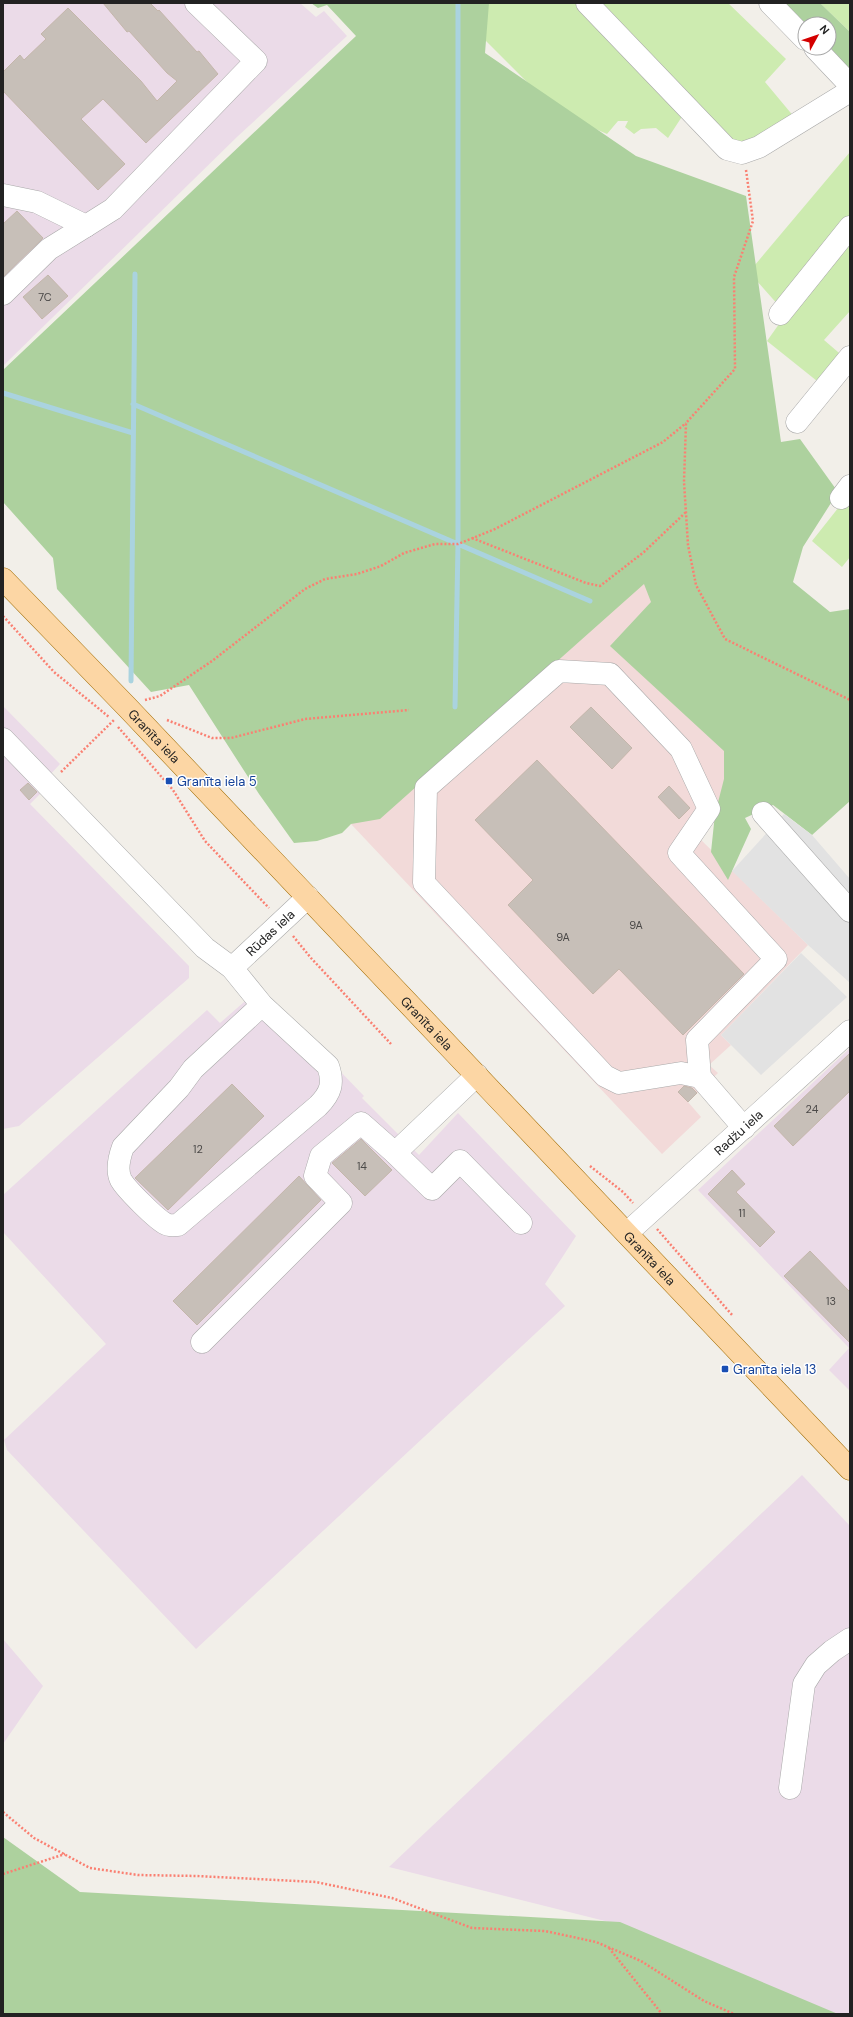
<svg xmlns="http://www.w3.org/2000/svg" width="853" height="2017" viewBox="0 0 853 2017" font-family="'DM Sans',sans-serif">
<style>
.commercial{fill:#f2dad9}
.industrial{fill:#ebdbe8}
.grass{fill:#cdebb0}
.forest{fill:#add19e}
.parking{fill:#e2e2e2}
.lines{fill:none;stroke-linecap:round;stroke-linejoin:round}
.stream{stroke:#aad3df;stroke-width:5}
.building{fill:#c7bfb8;stroke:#c4b6ab}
.minor-casing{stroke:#a9a9a9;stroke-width:23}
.major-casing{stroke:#a06b00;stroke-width:23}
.path{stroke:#fa8072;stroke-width:2.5;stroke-dasharray:2 2;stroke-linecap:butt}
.minor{stroke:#fff;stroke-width:22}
.major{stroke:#fcd6a4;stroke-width:22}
.transit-dot{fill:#1a4fb4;stroke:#fff;stroke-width:1.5}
.labels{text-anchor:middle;stroke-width:3;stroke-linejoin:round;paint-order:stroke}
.number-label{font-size:11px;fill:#4b4948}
.street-label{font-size:13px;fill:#222;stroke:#fff}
.transit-label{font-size:13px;fill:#164399;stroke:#fff;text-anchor:start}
</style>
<rect width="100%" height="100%" fill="#f2efe9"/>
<!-- commercial -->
<path class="commercial" d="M642,562L802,735L697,836L808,945L721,1035L731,1045L709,1065L718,1073L688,1102L701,1117L662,1154L351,824Z"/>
<!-- industrial -->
<path class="industrial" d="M3,3H300L316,17L324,11L347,36L238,136L3,366Z
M3,706L60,764L48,777L42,792L30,804L189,966V978L19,1126L3,1129Z
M260,988L364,1096L362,1098L419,1155L458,1113L576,1236L545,1284L565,1306L196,1649L7,1450L4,1440L106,1344L3,1232V1195L207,1010L220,1023Z
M850,1048V1391L829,1370L849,1348L698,1190Z
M802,1475L850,1526V2014H797L625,1926L389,1867Z
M3,1639L43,1686L3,1744Z"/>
<!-- grass -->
<path class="grass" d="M485,3H581L685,112L668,138L656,128L641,129L634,134L625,127L628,121H618L607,134L557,112L474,29Z
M594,3H728L786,59L765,82L795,118L755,144L730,146Z
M820,3H850V32Z
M850,152V218L780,307L749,272Z
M850,235V311L824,340L845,358L822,385L767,341L789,310Z
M850,493V557L842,567L812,541Z"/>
<!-- forest -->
<path class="forest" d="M311,3H489L485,53L636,156L746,196L781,442L800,439L838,492L803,547L793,582L830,612L850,609V801L812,835L773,805L745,818L751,829L728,880L711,852L715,814L724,779V751L610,646L651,602L644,584L380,819L351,824L342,833L317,841L294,843L259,794L189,685L151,692L57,589L53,558L3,502V370L356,36L327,5L318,8Z
M780,3H820L850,32V75L829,48V24H805Z
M3,1837L80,1892L620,1922L838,2014H3Z"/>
<!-- parking -->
<path class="parking" d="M784,814L812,835L850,879V983L808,945L732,871Z
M801,953L847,997L761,1075L721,1035Z"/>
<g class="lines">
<!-- stream -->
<path class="stream" d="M3,393L133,433
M133,404L590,601
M131,681L135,274
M455,707L458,544V3"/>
</g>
<!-- building -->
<path class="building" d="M103,3H150L158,11L159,10L197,52L199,51L218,74L146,143L103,99L81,119L125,164L98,190L3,91V72L20,55L24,60L46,39L41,34L68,8L141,81L157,101L177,81L167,73L129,31L127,32Z
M17,211L43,238L3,277V224Z
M48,275L68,296L42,319L23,297Z
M591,707L632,748L612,769L570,727Z
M537,760L744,974L683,1035L619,969L593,994L508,905L533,880L475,820Z
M28,783L37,792L29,800L20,790Z
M669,786L690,808L679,819L658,797Z
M850,1053V1091L793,1146L774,1126Z
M232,1084L264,1116L168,1210L135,1178Z
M684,1086L692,1088L697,1093L688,1102L678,1092Z
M361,1139L392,1170L365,1196L332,1163Z
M732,1170L745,1184L736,1192L775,1232L760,1247L708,1194Z
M299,1176L321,1200L197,1325L173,1301Z
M810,1251L850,1292V1343L784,1276Z"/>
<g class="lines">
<!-- minor casing -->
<g class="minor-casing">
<g id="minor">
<path d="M587,3L727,149L742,153L759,147L850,91"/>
<path d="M770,3L805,39"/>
<path d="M815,48L850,85"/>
<path d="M3,195L37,202L86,226L49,249L3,294"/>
<path d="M86,226L113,209L256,61L196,3"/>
<path d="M780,314L850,227"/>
<path d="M797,422L850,357"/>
<path d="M841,498L850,486"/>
<path d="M3,739L205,948L232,968L262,1005L328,1066C334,1083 331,1093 318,1106L178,1225C174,1225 169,1226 166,1224C157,1220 126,1189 121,1180C116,1170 119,1158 123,1147L179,1088L193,1069L262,1005"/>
<path d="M763,813L850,911"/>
<path id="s1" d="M232,968L308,897"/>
<path d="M700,1077L697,1040L776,959L679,853L709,809L681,749L610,674L559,671L426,788L424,883L605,1076L619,1083L681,1073L700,1077L744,1128"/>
<path d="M395,1153L432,1189L460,1161L521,1223"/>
<path id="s2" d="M627,1233L850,1031"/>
<path d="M202,1342L341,1203L315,1176L321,1156L361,1123L395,1153L477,1075"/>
<path d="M790,1788L804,1684L816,1665L832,1651L850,1639"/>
</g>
</g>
<!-- major casing -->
<g class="major-casing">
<g id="major">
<path id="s3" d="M3,579L127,707L850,1469"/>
</g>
</g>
<!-- path -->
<path class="path" d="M746,170L753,221L734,277L735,369L686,423L684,482L688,545L696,585L725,639L850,700
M472,538L586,583L600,586L644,552L686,512
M3,616L54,672L109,717
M145,700L160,696L212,661L305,589L325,579L357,574L381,566L404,553L435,544H458L495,529L663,442L686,423
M167,720L212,738H231L305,719L409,710
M118,727L173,790L205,841L269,908
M61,772L115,719
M293,936L311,958L391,1044
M590,1166L623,1192L633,1203
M657,1229L733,1316
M3,1812L34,1838L90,1868L138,1875L197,1876L316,1882L392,1898L472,1928L545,1931L596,1942L641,1961L704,2001L734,2014
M3,1874L65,1854
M609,1948L662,2014"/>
<!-- minor -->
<use href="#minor" class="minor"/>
<!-- major -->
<use href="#major" class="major"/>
</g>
<!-- markers -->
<g class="transit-dot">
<rect x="165" y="777" width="8" height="8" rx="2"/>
<rect x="721" y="1365" width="8" height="8" rx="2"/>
</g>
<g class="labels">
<!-- number labels -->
<g class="number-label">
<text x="45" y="301">7C</text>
<text x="636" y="929">9A</text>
<text x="563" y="941">9A</text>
<text x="812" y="1113">24</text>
<text x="198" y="1153">12</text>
<text x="362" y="1170">14</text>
<text x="742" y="1217">11</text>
<text x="831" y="1305">13</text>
</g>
<!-- street labels -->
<g class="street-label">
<text dy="5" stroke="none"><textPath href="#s3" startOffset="218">Granīta iela</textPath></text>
<text dy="5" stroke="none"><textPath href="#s1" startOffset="52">Rūdas iela</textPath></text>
<text dy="5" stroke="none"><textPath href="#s3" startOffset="614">Granīta iela</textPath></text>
<text dy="5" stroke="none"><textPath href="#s2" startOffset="150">Radžu iela</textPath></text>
<text dy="5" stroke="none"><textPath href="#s3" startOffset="938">Granīta iela</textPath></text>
</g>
<!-- transit labels -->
<g class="transit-label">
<text x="177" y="786">Granīta iela 5</text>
<text x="733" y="1374">Granīta iela 13</text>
</g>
</g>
<!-- border -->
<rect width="853" height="2017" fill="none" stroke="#222222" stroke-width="8"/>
<!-- north arrow -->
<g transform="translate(817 36) rotate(50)"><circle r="19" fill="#ffffff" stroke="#a7a7a7"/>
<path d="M0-3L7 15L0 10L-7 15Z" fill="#d40000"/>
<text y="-6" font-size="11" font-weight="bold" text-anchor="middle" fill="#222222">N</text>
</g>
</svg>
